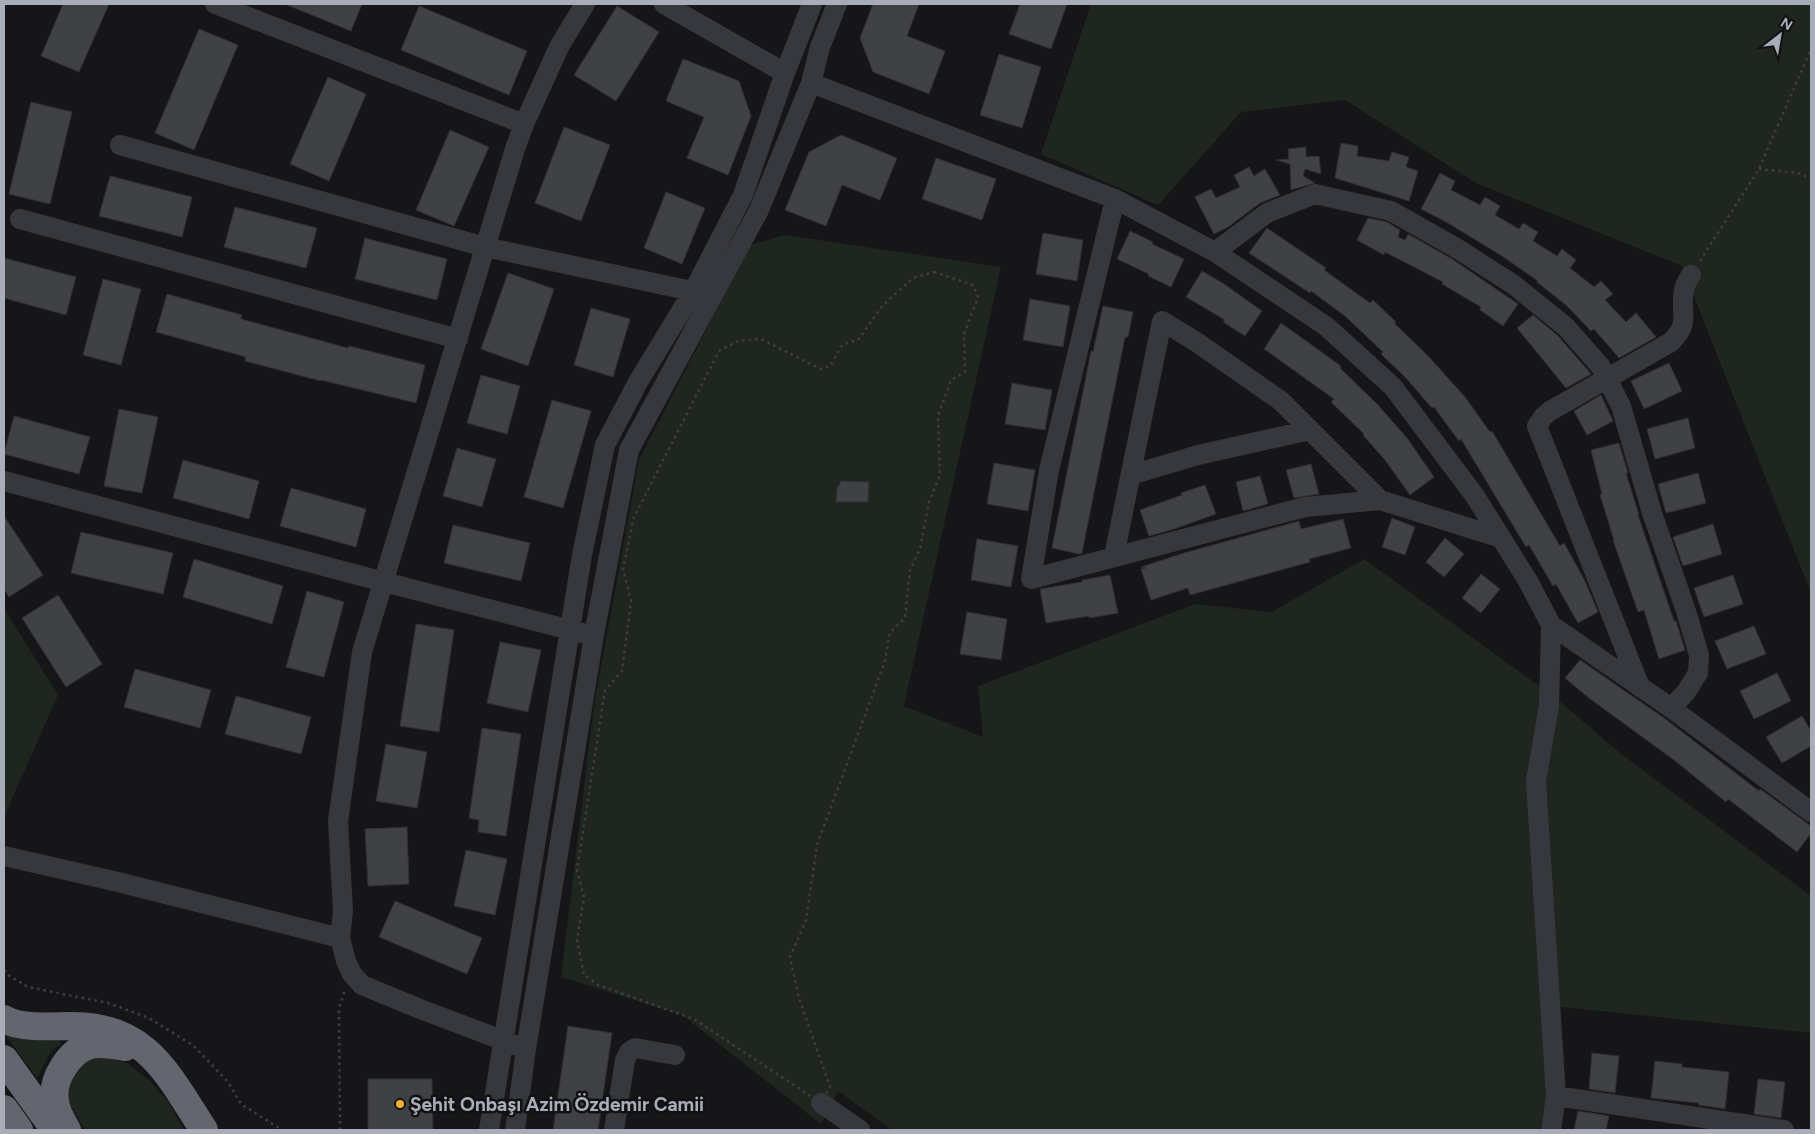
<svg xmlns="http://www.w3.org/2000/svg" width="1815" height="1134" viewBox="0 0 1815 1134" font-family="Figtree,sans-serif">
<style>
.green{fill:#1e261f}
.building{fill:#404145;stroke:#303034}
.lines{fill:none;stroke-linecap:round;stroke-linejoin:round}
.path{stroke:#3d3f44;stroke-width:2.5;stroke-dasharray:2.5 4;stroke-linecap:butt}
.minor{stroke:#37383d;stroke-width:20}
.highway{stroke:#63666e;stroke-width:28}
.poi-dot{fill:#f2b134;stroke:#111113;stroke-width:2}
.labels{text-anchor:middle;stroke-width:5;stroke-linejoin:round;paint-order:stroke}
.poi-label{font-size:19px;font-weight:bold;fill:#a8adb8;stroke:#111113;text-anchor:start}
</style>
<rect width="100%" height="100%" fill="#161618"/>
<!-- green -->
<path class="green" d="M1091,4H1811V593L1682,266L1476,183L1345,100L1241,112L1158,205L1041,154Z
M785,235L1001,267L904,706L983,737L978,686L1195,604L1272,612L1364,559L1557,699L1620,753L1811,896V1033L1543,1005L1548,1089L1540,1130H892L838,1091L821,1124L682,1015L561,977L594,705L639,460L750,245Z
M4,608L58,695L4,817Z
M5,1034L60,1038L61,1044L52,1050L37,1078Z
M102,1055L127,1063L150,1081L169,1103L184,1130H85L67,1099L69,1082L76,1069L87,1059Z"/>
<!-- building -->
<path class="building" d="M63,4H109L79,72L41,56Z
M285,4H362L351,31Z
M873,4H919L907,36L945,51L929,94L873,72L860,38Z
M1020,4H1067L1051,49L1009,34Z
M419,6L527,51L509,95L401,50Z
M617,6L659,32L616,101L574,75Z
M199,29L238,45L194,150L155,133Z
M999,54L1041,67L1022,128L980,115Z
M683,59L739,81L751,116L728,175L687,158L704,117L666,101Z
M328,77L366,94L329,181L290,164Z
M31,102L72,112L50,204L9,194Z
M564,127L610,145L581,221L535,203Z
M450,130L489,147L454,226L416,210Z
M841,135L897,158L880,200L842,185L826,226L785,210L809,152Z
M1341,143L1358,146L1357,156L1389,161L1392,152L1409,157L1406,167L1418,171L1409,201L1335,178Z
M1306,147V157L1319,156L1321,174L1305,169L1303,176L1315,183L1291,190L1290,164L1276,160L1289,159L1288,149Z
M936,158L996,179L982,220L922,199Z
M1249,167L1254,176L1265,169L1280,195L1260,203L1228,227L1214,234L1195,197L1211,189L1216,198L1240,187L1234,175Z
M1440,173L1455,181L1451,190L1480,205L1485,197L1500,206L1495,215L1519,229L1523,223L1538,232L1533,241L1557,256L1562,249L1576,260L1570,268L1594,287L1601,281L1613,294L1605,300L1626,322L1636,313L1656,337L1619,358L1594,329L1591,331L1567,306L1537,282L1538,281L1502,256L1448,223L1421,209Z
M110,176L192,197L182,237L99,216Z
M666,192L705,208L682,264L644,248Z
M235,207L317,228L306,268L224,247Z
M1368,218L1387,222L1400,230L1398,237L1405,240L1408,234L1452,259L1518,304L1503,326L1480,310L1481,307L1442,284L1443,282L1385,252L1384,255L1357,240Z
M1267,228L1326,268L1324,270L1370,303L1373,300L1396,322L1394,323L1429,357L1465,397L1490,432L1492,431L1560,546L1564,543L1585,581L1598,612L1578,623L1556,584L1553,586L1529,545L1526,547L1461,439L1459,441L1434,407L1432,408L1406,378L1381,354L1383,352L1345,316L1311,291L1310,293L1249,253Z
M1130,231L1153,242L1152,244L1184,259L1171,287L1148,276L1149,274L1117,259Z
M1043,233L1083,240L1077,281L1036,274Z
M365,238L447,259L437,300L355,279Z
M4,258L76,277L66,315L4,298Z
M1202,271L1224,284L1262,311L1245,336L1223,322L1225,320L1186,297Z
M508,273L554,289L528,366L481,349Z
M103,279L141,289L121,365L83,355Z
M167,294L242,315L241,319L348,348L349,346L425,365L416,403L321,380V381L245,361L246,357L156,332Z
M1030,299L1070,306L1063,347L1023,340Z
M1103,306L1133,312L1128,337H1125L1082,553L1079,554L1052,548L1091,351L1093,352Z
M591,308L630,319L613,377L574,365Z
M1533,315L1558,336L1591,374L1566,388L1517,328Z
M1281,323L1341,366L1340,368L1378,405L1407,438L1434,477L1410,495L1385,460L1363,435L1364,434L1331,402L1334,399L1264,349Z
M1669,363L1682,391L1644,409L1631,381Z
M481,375L520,386L507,434L467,423Z
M1012,383L1052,390L1045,430L1005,424Z
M1601,395L1613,421L1587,435L1574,411Z
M552,400L591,411L563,508L524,497Z
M119,409L158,417L142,493L104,486Z
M14,416L90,437L79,474L4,454Z
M1688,418L1695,448L1655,459L1647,429Z
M1619,443L1628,473H1626L1639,515H1638L1674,621H1676L1685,650L1659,659L1644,610L1638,612L1613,540H1614L1600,495L1602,494L1591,450Z
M457,448L496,459L482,507L443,496Z
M183,460L259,481L249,519L173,498Z
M994,463L1035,470L1028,511L987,504Z
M1311,464L1319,494L1294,498L1286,470Z
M1698,473L1706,503L1666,513L1658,484Z
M1260,476L1268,504L1243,511L1236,482Z
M841,481L869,482L868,502H836L837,489Z
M1205,485L1216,514L1174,529L1149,536L1140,510L1182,495L1181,493Z
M291,488L366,509L356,547L280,526Z
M4,516L43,575L9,597L4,589Z
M1392,518L1415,527L1405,555L1382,547Z
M1343,519L1351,548L1309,559L1310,562L1190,595L1188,588L1151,600L1141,569L1146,568L1141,567L1184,553L1299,521L1301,529Z
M1713,524L1722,554L1683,566L1673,537Z
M453,525L530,543L521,581L444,563Z
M81,532L173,553L163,594L71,573Z
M1445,538L1464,554L1444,577L1426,562Z
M977,539L1018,546L1011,587L971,580Z
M194,559L283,586L272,624L183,597Z
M1481,574L1500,589L1481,613L1462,598Z
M1110,575L1118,613L1089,618V616L1046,623L1040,589L1082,582V580Z
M1733,575L1743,604L1704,617L1694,588Z
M307,591L344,602L324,677L286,667Z
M58,595L102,664L66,687L22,618Z
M967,612L1007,619L1001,660L960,654Z
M416,624L454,630L439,732L400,726Z
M1754,626L1766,654L1727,669L1715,641Z
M500,642L541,650L528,712L487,703Z
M1580,660L1664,718L1759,791L1760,789L1811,826V833L1797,852L1728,799L1726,802L1674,760L1589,698L1565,678Z
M135,669L211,690L200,728L124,707Z
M1777,673L1791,701L1754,719L1740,691Z
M236,696L311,717L301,754L225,734Z
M1802,716L1811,731V746L1782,763L1766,737Z
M482,728L521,734L506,836L478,832L479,820L469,818Z
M386,744L427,752L417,808L376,801Z
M407,827L409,884L368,886L365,829Z
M466,850L507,859L495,915L454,906Z
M395,901L482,938L467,974L379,937Z
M568,1026L612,1033L598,1130H553Z
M1592,1053L1619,1056L1615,1093L1589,1089Z
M1655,1061L1682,1064V1067L1729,1072L1725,1109L1699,1105V1103L1651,1098Z
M368,1079H432L433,1130H368Z
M1758,1079L1785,1082L1781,1118L1754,1114Z
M1578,1111L1609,1116L1606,1130H1574Z"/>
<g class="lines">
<!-- path -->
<path class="path" d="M1759,169L1798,173L1811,179
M1700,261L1759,169L1811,49
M934,272L973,285L978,297L964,334L965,372L951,380L938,416L940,475L929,502L920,549L910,570L905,618L890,632L885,661L817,845L806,920L790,957L799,998L830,1087L821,1103L694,1019L598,985L584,975L577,940L584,897L577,870L605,690L622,671L631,601L623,569L634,517L719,351L738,341L761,339L821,369L830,366L843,344L858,340L883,305L913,278Z
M4,970L8,975L28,987L108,1003L149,1018L194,1046L228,1082L241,1104L282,1130
M340,1130L339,1008L345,990"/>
<!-- minor -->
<path class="minor" d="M215,4L524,124
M664,4L785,73
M811,83L1115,199L1215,252L1327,327L1393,387L1475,496L1528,581L1551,625L1549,706L1536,781L1556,1096L1551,1130
M120,145L485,247L706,294
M1115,199L1049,470L1031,579L1305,507L1380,500L1501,538
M20,219L458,339
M1215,252L1267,213L1315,194L1391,211L1458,249L1514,285L1566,327L1601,367L1621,406L1652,513L1686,611L1699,655L1698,673L1686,692L1671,708
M1131,475L1198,455L1310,430
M4,481L384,582L582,633
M1114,556L1162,321L1195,341L1281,401L1380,500
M1551,625L1671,708L1811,812
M1640,687L1537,426L1543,417L1550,411L1671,342C1692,321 1679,314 1684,290C1685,284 1688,280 1691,275
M4,856L118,882L340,938
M526,1049L420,1009L362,985L352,974L346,961L340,938L343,911L338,821L362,652L515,149L524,124L560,45L585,4
M1556,1096L1784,1130
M821,1103L860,1130
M489,1130L582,555L605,445L638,382L694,290L743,195L785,73L812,4
M515,1130L526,1049L594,635L629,450L759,210L811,83L820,47L837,4
M614,1130L625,1060L629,1052L635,1048L675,1055"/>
<!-- highway -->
<path class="highway" d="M4,1019C21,1029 52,1026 71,1026C147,1025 168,1075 204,1130
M4,1059L55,1130
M4,1109L19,1130
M67,1130C62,1121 56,1112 55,1101C51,1080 69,1051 90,1045C102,1042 113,1045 125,1047"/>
</g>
<!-- markers -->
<circle class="poi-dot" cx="400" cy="1104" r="5"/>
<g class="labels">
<!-- poi labels -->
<g class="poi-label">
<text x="410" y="1111">Şehit Onbaşı Azim Özdemir Camii</text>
</g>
</g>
<!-- border -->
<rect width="1815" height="1134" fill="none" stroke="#a8adb8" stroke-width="10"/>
<!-- north arrow -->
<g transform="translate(1780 35) rotate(31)" stroke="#111113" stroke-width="4" paint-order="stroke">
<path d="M0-4L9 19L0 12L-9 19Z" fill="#a8adb8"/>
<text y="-8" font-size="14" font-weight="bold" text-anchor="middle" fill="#a8adb8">N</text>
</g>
</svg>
